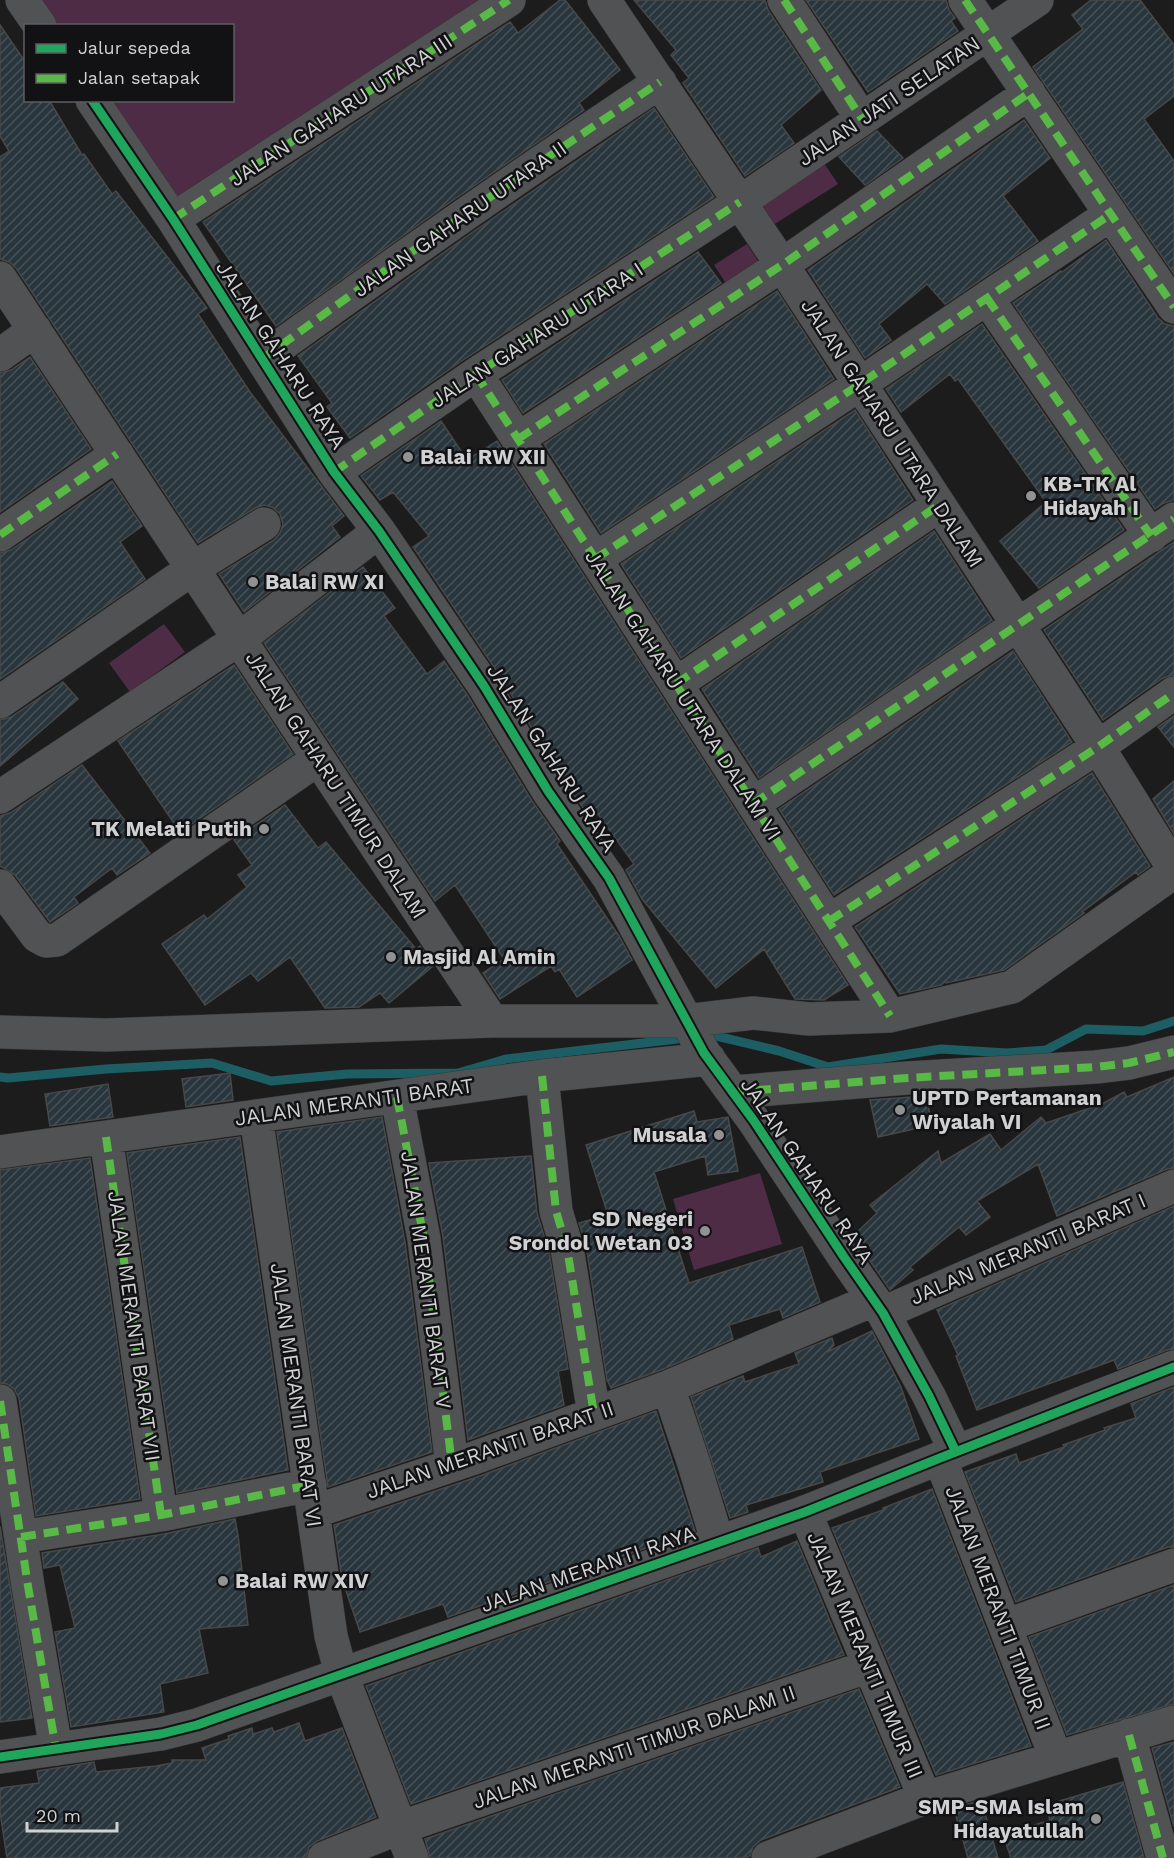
<svg xmlns="http://www.w3.org/2000/svg" width="1174" height="1858" viewBox="0 0 1174 1858" font-family="'Work Sans',sans-serif">
<style>
.park{fill:#4e2c46}
.lines{fill:none;stroke-linecap:round;stroke-linejoin:round}
.stream{stroke:#1c5e64;stroke-width:9}
.building{fill:url(#building-hatch);stroke:#474848;stroke-width:1.5}
.minor-casing{stroke:#363738;stroke-width:34}
.tertiary-casing{stroke:#363738;stroke-width:34}
.minor{stroke:#515253;stroke-width:33}
.tertiary{stroke:#515253;stroke-width:33}
.quiet{stroke:#58b947;stroke-width:8;stroke-dasharray:15 8;stroke-linecap:butt}
.cycleway-casing{stroke:#121215;stroke-width:13}
.cycleway{stroke:#20a55d;stroke-width:9}
.poi-dot{fill:#919293;stroke:#121215;stroke-width:2}
.labels{text-anchor:middle;stroke-width:5;stroke-linejoin:round;paint-order:stroke}
.street-label{font-size:21px;fill:#d0d1d2;stroke:#121215}
.poi-label{font-size:21px;font-weight:bold;fill:#d0d1d2;stroke:#121215;text-anchor:start}
</style>
<defs>
<pattern id="building-hatch" width="6" height="6" patternUnits="userSpaceOnUse" patternTransform="scale(1.5)"><rect width="6" height="6" fill="#29363d"/><path d="M-1 1l2-2M0 6l6-6M5 7l2-2" fill="none" stroke="#475258"/></pattern>
</defs>
<rect width="100%" height="100%" fill="#1c1c1d"/>
<!-- park -->
<path class="park" d="M40,0H495L166,204L102,101L232,100V26L55,25Z
M820,157L838,184L773,225L756,198Z
M747,244L762,267L729,288L714,265Z
M164,624L185,652L130,692L109,663Z
M760,1173L782,1244L694,1270L673,1199Z"/>
<g class="lines">
<!-- stream -->
<path class="stream" d="M0,1077L8,1078L106,1069L212,1063L271,1081L347,1074L458,1073L506,1059L712,1035L779,1051L828,1067L941,1049L1007,1053L1046,1050L1086,1029L1143,1031L1174,1021"/>
</g>
<!-- building -->
<path class="building" d="M560,0H565L620,70L579,103L584,110L449,203L276,326L203,222L510,22L518,33Z
M634,0H765L768,10L821,90L781,125L794,143L745,176L683,83L689,78L671,55L676,50Z
M806,0H946L949,10L955,18L951,21L958,31L868,92Z
M1091,0H1140L1174,45V96L1144,119L1174,161V274L1033,67L1083,29L1072,15Z
M0,25L26,63V100H49L82,155L84,154L112,194L116,191L207,308L198,314L250,392L344,516L332,526L340,537L244,612L219,574L274,540L280,533L283,524L280,514L272,507L264,505L255,508L198,543L16,268L9,262L0,259V157L9,151L0,136Z
M654,108L714,197L466,358L350,438L327,407L332,403L298,356L470,234Z
M1024,120L1050,158L1003,196L1038,241L945,304L927,284L879,324L891,340L865,358L808,270Z
M877,131L903,158L865,185L839,157Z
M1106,240L1158,318L1165,324L1174,326V500L1164,503L1155,509L1013,303L1061,271L1062,272Z
M698,252L721,283L523,413L502,380Z
M777,291L834,379L601,533L544,444Z
M982,324L1124,530L1039,588L1000,541L1046,502L958,379L955,381L950,374L901,412L886,389Z
M30,357L91,449L0,512V373L11,370Z
M855,410L913,500L681,658L621,564Z
M441,421L467,460L497,441L848,985L824,1000L795,999L764,949L716,988L642,899L626,870L634,864L598,814L591,819L564,781L500,676L413,547L429,536L393,492L380,500L361,476Z
M112,481L142,526L120,542L145,579L0,679V553L11,550Z
M934,531L992,620L759,778L702,689Z
M1174,542V675L1163,678L1103,720L1044,630Z
M363,567L395,608L384,616L427,674L444,661L468,696L532,801L560,841L557,844L619,936L632,960L577,997L559,969L555,972L551,966L500,999L483,973L504,959L455,885L435,901L264,643Z
M1013,651L1072,742L834,895L779,809Z
M234,665L293,754L180,832L118,741Z
M63,682L78,699L0,766V720L11,717Z
M1174,716V747L1158,727Z
M82,765L150,853L117,875L112,868L74,897L78,903L50,922L15,875L0,866V816L10,813Z
M1092,773L1150,866L1138,875L1136,872L1082,912L1084,913L1004,970L946,983L945,982L941,985L900,994L855,927Z
M1174,781V834L1153,799Z
M285,805L318,848L326,842L416,949L420,946L433,966L389,1003L380,993L359,1007L325,1008L290,957L258,981L251,973L205,1005L162,944L204,915L207,919L247,887L238,875L252,865L234,840Z
M230,1073L233,1100L186,1107L182,1079Z
M1174,1077V1168L1167,1169L1057,1216L1038,1164L977,1201L990,1217L966,1235L959,1227L910,1267L913,1270L890,1290L853,1236L877,1213L870,1205L938,1151L941,1163L990,1134L1001,1150L1041,1117L1046,1123L1102,1104L1124,1092L1127,1097Z
M108,1084L113,1117L50,1126L45,1094Z
M926,1096L932,1125L878,1137L870,1100Z
M694,1111L697,1122L728,1117L738,1171L708,1175L705,1156L654,1172L689,1283L802,1247L820,1302L783,1318L780,1309L729,1325L733,1339L661,1370L611,1388L607,1380L586,1245L579,1223L608,1215L586,1145Z
M382,1117L405,1242L432,1452L328,1487L277,1132Z
M240,1137L288,1470L177,1493L127,1153Z
M531,1156L537,1213L549,1252L568,1369L558,1371L564,1405L468,1440L443,1237L429,1163Z
M90,1158L140,1499L36,1516L19,1398L14,1389L7,1384L0,1383V1170Z
M1174,1206V1349L1167,1350L1118,1369L1114,1360L977,1410L956,1356L958,1355L937,1310Z
M872,1331L901,1387L919,1439L820,1472L823,1482L746,1505L748,1512L730,1518L691,1397L743,1376L745,1382L799,1364L795,1353L832,1338L834,1345L827,1352Z
M1174,1387V1547H1168L1016,1602L965,1472L1016,1454L1019,1463L1064,1447L1063,1445L1105,1430L1104,1428L1136,1418L1131,1404Z
M656,1411L695,1531L448,1617L443,1604L360,1632L342,1579L334,1525L480,1476Z
M932,1489L1031,1746L936,1775L832,1528L883,1510V1508Z
M235,1519L238,1535L248,1625L199,1629L208,1673L160,1684L164,1712L71,1727L55,1632L75,1628L60,1565L44,1568L42,1553L164,1534Z
M0,1526L32,1718L0,1722Z
M797,1541L844,1655L411,1804L366,1686L758,1548L761,1557Z
M1174,1585V1704L1067,1735L1029,1637Z
M859,1689L900,1787L761,1840L753,1847L750,1856L743,1858H430L425,1839Z
M299,1723L305,1741L342,1728L376,1817L317,1841L309,1847L306,1858H7L0,1812V1788L39,1783L37,1771L94,1762L96,1772L156,1766L172,1763V1760H206L202,1748L229,1739L228,1736L252,1728L253,1734L272,1728L274,1732Z
M1174,1742V1827L1152,1748Z
M1123,1782L1144,1858H1011L1003,1835L1050,1820L1046,1805Z
M981,1800L998,1858H968L954,1809Z"/>
<g class="lines">
<!-- minor casing -->
<g class="minor-casing">
<path id="minor" d="M22,0L40,26
M604,0L782,265L1098,747L1174,869
M784,0L862,119
M965,0L1174,307
M92,100L173,219L334,472L379,531L484,686L548,791L609,878L704,1053L754,1121L844,1257L883,1313L929,1396L956,1452
M173,219L509,0
M0,278L492,1021
M987,298L1151,536
M0,355L35,330
M262,359C393,264 525,171 660,82
M476,374L890,1016
M518,439L782,265L1029,93
M334,472L476,374L740,202L1037,0
M0,535L117,454
M595,559L860,384L1111,214
M676,684L939,505
M0,702L192,569L264,524
M0,797L239,639L379,531
M753,804L1174,519
M0,886L37,936L46,941L57,940L318,759
M829,921L1098,747L1174,693
M0,1032L106,1035L492,1021H685L753,1013L809,1019L890,1016L1012,987L1174,872
M542,1076L556,1211L567,1248L594,1414
M733,1092L907,1078L1096,1067L1129,1063L1174,1052
M397,1097L424,1239L452,1465
M256,1116L331,1636L341,1673L412,1858
M106,1137L161,1515
M0,1152L542,1076L709,1059
M883,1313L1174,1186
M668,1387L693,1461L718,1543
M0,1401L28,1586L56,1749
M940,1458L1056,1758
M313,1512L474,1458L668,1387L873,1300
M805,1512L925,1798
M21,1537L161,1515L310,1485
M1005,1626L1174,1565
M1129,1735L1163,1858
M324,1858L399,1828L869,1666
M768,1858L925,1798L1174,1722"/>
</g>
<!-- tertiary casing -->
<g class="tertiary-casing">
<path id="tertiary" d="M0,1757L161,1734L197,1725L805,1512L940,1458L1174,1367"/>
</g>
<!-- minor -->
<use href="#minor" class="minor"/>
<!-- tertiary -->
<use href="#tertiary" class="tertiary"/>
<!-- quiet -->
<path class="quiet" d="M784,0L862,119
M965,0L1174,307
M173,219L509,0
M987,298L1151,536
M262,359C393,264 525,171 660,82
M476,374L890,1016
M518,439L782,265L1029,93
M334,472L476,374L740,202
M0,535L117,454
M595,559L860,384L1111,214
M676,684L939,505
M753,804L1174,519
M829,921L1098,747L1174,693
M542,1076L556,1211L567,1248L594,1414
M733,1092L907,1078L1096,1067L1129,1063L1174,1052
M397,1097L424,1239L452,1465
M106,1137L161,1515
M0,1401L28,1586L56,1749
M21,1537L161,1515L310,1485
M1129,1735L1163,1858"/>
<!-- cycleway casing -->
<g class="cycleway-casing">
<path id="cycleway" d="M92,100L173,219L334,472L379,531L484,686L548,791L609,878L704,1053L754,1121L844,1257L883,1313L929,1396L956,1452
M0,1757L161,1734L197,1725L805,1512L940,1458L1174,1367"/>
</g>
<!-- cycleway -->
<use href="#cycleway" class="cycleway"/>
</g>
<!-- markers -->
<g class="poi-dot">
<circle cx="408" cy="457" r="6"/>
<circle cx="1031" cy="496" r="6"/>
<circle cx="253" cy="582" r="6"/>
<circle cx="264" cy="829" r="6"/>
<circle cx="391" cy="957" r="6"/>
<circle cx="900" cy="1110" r="6"/>
<circle cx="719" cy="1135" r="6"/>
<circle cx="705" cy="1231" r="6"/>
<circle cx="223" cy="1581" r="6"/>
<circle cx="1096" cy="1819" r="6"/>
</g>
<g class="labels">
<!-- street labels -->
<g class="street-label">
<text transform="translate(889 101) rotate(-34)" y="7">JALAN JATI SELATAN</text>
<text transform="translate(341 110) rotate(-33)" y="7">JALAN GAHARU UTARA III</text>
<text transform="translate(460 219) rotate(-35)" y="7">JALAN GAHARU UTARA II</text>
<text transform="translate(537 335) rotate(-33)" y="7">JALAN GAHARU UTARA I</text>
<text transform="translate(281 355) rotate(57)" y="7">JALAN GAHARU RAYA</text>
<text transform="translate(892 433) rotate(57)" y="7">JALAN GAHARU UTARA DALAM</text>
<text transform="translate(683 695) rotate(57)" y="7">JALAN GAHARU UTARA DALAM VI</text>
<text transform="translate(552 758) rotate(57)" y="7">JALAN GAHARU RAYA</text>
<text transform="translate(336 785) rotate(57)" y="7">JALAN GAHARU TIMUR DALAM</text>
<text transform="translate(354 1102) rotate(-8)" y="7">JALAN MERANTI BARAT</text>
<text transform="translate(807 1171) rotate(56)" y="7">JALAN GAHARU RAYA</text>
<text transform="translate(1028 1249) rotate(-23)" y="7">JALAN MERANTI BARAT I</text>
<text transform="translate(426 1280) rotate(82)" y="7">JALAN MERANTI BARAT V</text>
<text transform="translate(134 1326) rotate(82)" y="7">JALAN MERANTI BARAT VII</text>
<text transform="translate(296 1395) rotate(82)" y="7">JALAN MERANTI BARAT VI</text>
<text transform="translate(490 1450) rotate(-19)" y="7">JALAN MERANTI BARAT II</text>
<text transform="translate(588 1569) rotate(-19)" y="7">JALAN MERANTI RAYA</text>
<text transform="translate(998 1608) rotate(69)" y="7">JALAN MERANTI TIMUR II</text>
<text transform="translate(865 1655) rotate(67)" y="7">JALAN MERANTI TIMUR III</text>
<text transform="translate(634 1747) rotate(-19)" y="7">JALAN MERANTI TIMUR DALAM II</text>
</g>
<!-- poi labels -->
<g class="poi-label">
<text x="420" y="464">Balai RW XII</text>
<text x="1043" y="491">KB-TK Al<tspan x="1043" dy="24">Hidayah I</tspan></text>
<text x="265" y="589">Balai RW XI</text>
<text x="252" y="836" text-anchor="end">TK Melati Putih</text>
<text x="403" y="964">Masjid Al Amin</text>
<text x="912" y="1105">UPTD Pertamanan<tspan x="912" dy="24">Wiyalah VI</tspan></text>
<text x="707" y="1142" text-anchor="end">Musala</text>
<text x="693" y="1226" text-anchor="end">SD Negeri<tspan x="693" dy="24">Srondol Wetan 03</tspan></text>
<text x="235" y="1588">Balai RW XIV</text>
<text x="1084" y="1814" text-anchor="end">SMP-SMA Islam<tspan x="1084" dy="24">Hidayatullah</tspan></text>
</g>
</g>
<!-- legend -->
<rect x="24" y="24" width="210" height="78" fill="#121215" stroke="#5e5e61" stroke-width="1.5"/>
<rect x="36" y="44" width="30" height="9" fill="#20a55d" stroke="#5e5e61" stroke-width="1.5"/>
<text x="78" y="54" font-size="18" fill="#d0d1d2">Jalur sepeda</text>
<rect x="36" y="74" width="30" height="9" fill="#58b947" stroke="#5e5e61" stroke-width="1.5"/>
<text x="78" y="84" font-size="18" fill="#d0d1d2">Jalan setapak</text>
<!-- scale -->
<path d="M27 1822v9h90v-9" fill="none" stroke="#d0d1d2" stroke-width="3"/>
<text x="36" y="1822" font-size="18" fill="#d0d1d2" stroke="#121215" stroke-width="4.5" paint-order="stroke">20 m</text>
</svg>
